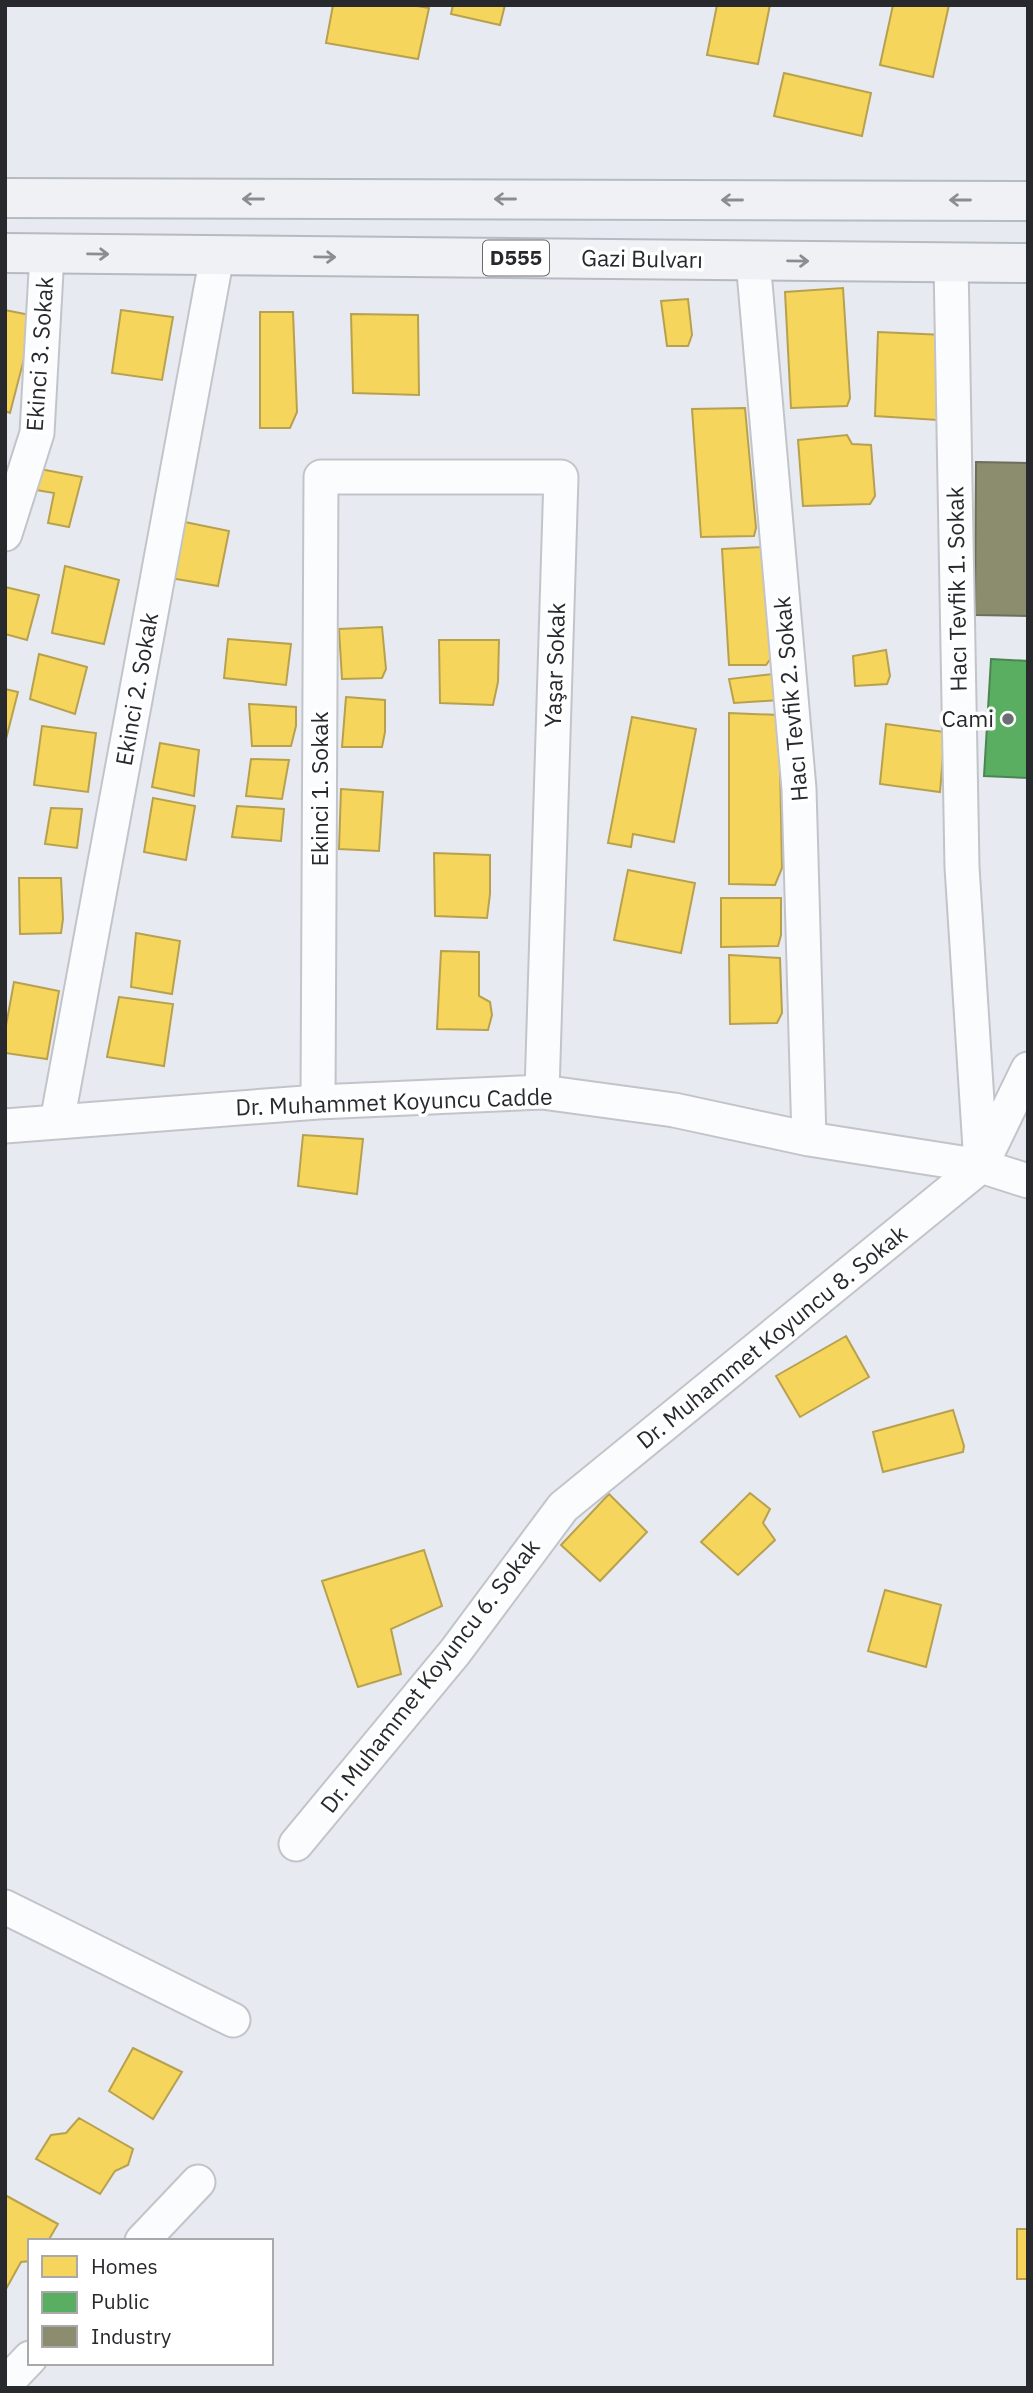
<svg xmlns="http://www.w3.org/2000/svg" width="1033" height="2393" viewBox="0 0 1033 2393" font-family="'IBM Plex Sans',sans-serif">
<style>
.homes{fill:#f6d55c;stroke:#b8a14e;stroke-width:2}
.public{fill:#5aae61;stroke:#4b8651;stroke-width:2}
.industry{fill:#8c8c6e;stroke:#6e6e5a;stroke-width:2}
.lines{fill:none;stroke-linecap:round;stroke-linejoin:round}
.street-casing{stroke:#c2c4c9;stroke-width:37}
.primary-casing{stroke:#b6bac2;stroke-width:42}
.street{stroke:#fbfcfd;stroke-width:33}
.primary{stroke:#eff1f5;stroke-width:38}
.oneway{stroke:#8b8d91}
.poi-dot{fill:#6a6d71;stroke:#fff;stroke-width:2.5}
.labels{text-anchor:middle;stroke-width:7;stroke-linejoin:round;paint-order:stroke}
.shield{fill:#fff;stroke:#68696c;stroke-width:2}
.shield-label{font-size:21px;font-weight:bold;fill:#27292d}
.street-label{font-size:23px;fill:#27292d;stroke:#fff}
.poi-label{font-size:23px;fill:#27292d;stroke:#fff;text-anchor:end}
</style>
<rect width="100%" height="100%" fill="#e7eaf0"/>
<!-- homes -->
<path class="homes" d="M333,5H411L429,8L418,59L326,43Z
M453,5H505L500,25L451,14Z
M717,5H770L758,64L707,55Z
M893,5H949L933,77L880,65Z
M784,73L871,93L862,136L774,116Z
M843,288L850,398L847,406L791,408L785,292Z
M688,299L692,335L688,346H667L661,301Z
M5,310L35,316L10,413L5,411Z
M121,310L173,317L162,380L112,373Z
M260,312H293L297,412L290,428H260Z
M351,314L418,315L419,395L353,393Z
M878,332L944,335L938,420L875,416Z
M745,408L756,528L754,536L701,537L692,409Z
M847,435L852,444L871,445L875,496L870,504L803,506L798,440Z
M40,469L82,477L69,527L48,523L54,493L36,490Z
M175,520L229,531L218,586L164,577Z
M763,547L774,654L766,665H729L722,549Z
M65,566L119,580L104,644L52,633Z
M5,587L39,595L27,640L5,634Z
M382,627L386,669L382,678L342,679L339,629Z
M228,639L291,644L286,685L224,678Z
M439,640H499L498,682L493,705L440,703Z
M886,650L890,676L887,684L855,686L853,656Z
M39,654L87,667L75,714L30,699Z
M773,674L779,700L734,703L729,679Z
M5,689L18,692L5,743Z
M346,697L385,700V732L382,747H342Z
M249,704L296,707V726L291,746H252Z
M729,713L779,715L782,868L775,885L729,884Z
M632,717L696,729L674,842L633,834L631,847L608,843Z
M886,724L945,732L940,792L880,784Z
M42,726L96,733L88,792L34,785Z
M160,743L199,750L194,796L152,787Z
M251,759L289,760L282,799L246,796Z
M341,789L383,792L379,851L339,849Z
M153,798L195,806L186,860L144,852Z
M237,806L284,809L281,841L232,837Z
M51,808L82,809L77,848L45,844Z
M434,853L490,855V894L487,918L435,916Z
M628,870L695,883L681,953L614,940Z
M19,878H61L63,919L61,933L20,934Z
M721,898H781V935L778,946L721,947Z
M136,933L180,941L172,994L131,987Z
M441,951L479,952V996L490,1002L492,1015L488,1030L437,1029Z
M729,955L780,958L782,1013L777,1023L730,1024Z
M14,982L59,991L47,1059L5,1053V1031Z
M119,997L173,1004L164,1066L107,1057Z
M303,1135L363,1139L357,1194L298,1186Z
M846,1336L869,1377L800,1417L776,1376Z
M953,1410L964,1446L963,1452L883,1472L873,1432Z
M750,1493L770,1509L763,1523L775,1540L738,1575L701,1542Z
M609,1494L647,1532L600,1581L561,1545Z
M424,1550L442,1606L391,1629L401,1674L358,1687L322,1581Z
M885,1590L941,1605L926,1667L868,1651Z
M133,2048L182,2072L153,2119L109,2091Z
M79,2118L133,2149L128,2165L115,2171L100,2194L36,2159L51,2135L66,2133Z
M5,2195L58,2224L48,2241H30V2261L21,2262L6,2289Z
M1017,2229H1028V2279H1017Z"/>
<!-- public -->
<path class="public" d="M991,659L1028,661V778L984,776Z"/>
<!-- industry -->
<path class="industry" d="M976,462L1028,463V616L975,615Z"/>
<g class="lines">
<!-- street casing -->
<g class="street-casing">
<path id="street" d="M753,260L799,789L809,1139
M951,263L962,867L981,1164
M5,534L37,433L47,254
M318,1102L321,477H561L542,1092
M57,1122L217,256
M5,1126L318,1102L542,1092L674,1110L809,1139L981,1166L1028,1181
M296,1844L455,1652L563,1507L981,1166L1028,1069
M5,1907L233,2020
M142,2241L198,2182
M10,2379L30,2358"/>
</g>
<!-- primary casing -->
<g class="primary-casing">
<path id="primary" d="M5,198L1028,201
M5,253L1028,263"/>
</g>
<!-- street -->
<use href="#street" class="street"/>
<!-- primary -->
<use href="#primary" class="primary"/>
</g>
<!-- one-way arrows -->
<defs><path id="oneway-shaft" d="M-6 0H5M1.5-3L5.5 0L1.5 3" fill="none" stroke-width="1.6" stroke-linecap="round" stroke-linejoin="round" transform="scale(1.75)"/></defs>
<g class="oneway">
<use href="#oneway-shaft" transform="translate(253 199) rotate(-180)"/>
<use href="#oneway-shaft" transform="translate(505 199) rotate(-180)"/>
<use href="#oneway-shaft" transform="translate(732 200) rotate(-180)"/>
<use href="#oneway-shaft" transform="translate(960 200) rotate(-180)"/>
<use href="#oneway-shaft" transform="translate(98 254) rotate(1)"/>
<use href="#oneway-shaft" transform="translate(325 257) rotate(1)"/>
<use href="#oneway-shaft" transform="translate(798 261) rotate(1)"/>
</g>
<!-- markers -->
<circle class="poi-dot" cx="1008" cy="719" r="7"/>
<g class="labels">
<!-- shield labels -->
<rect class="shield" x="483" y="240.5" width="66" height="35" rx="5"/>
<g class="shield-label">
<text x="516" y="265">D555</text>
</g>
<!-- street labels -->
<g class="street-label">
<text transform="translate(642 259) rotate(1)" y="8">Gazi Bulvarı</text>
<text transform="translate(40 354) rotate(-86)" y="8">Ekinci 3. Sokak</text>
<text transform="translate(957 589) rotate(-91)" y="8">Hacı Tevfik 1. Sokak</text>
<text transform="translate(555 665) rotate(-88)" y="8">Yaşar Sokak</text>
<text transform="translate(137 689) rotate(-80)" y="8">Ekinci 2. Sokak</text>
<text transform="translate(791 699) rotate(-95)" y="8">Hacı Tevfik 2. Sokak</text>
<text transform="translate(320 789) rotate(-90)" y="8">Ekinci 1. Sokak</text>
<text transform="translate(394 1102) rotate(-2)" y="8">Dr. Muhammet Koyuncu Cadde</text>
<text transform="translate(772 1337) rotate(-39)" y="8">Dr. Muhammet Koyuncu 8. Sokak</text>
<text transform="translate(430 1676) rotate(-52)" y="8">Dr. Muhammet Koyuncu 6. Sokak</text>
</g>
<!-- poi labels -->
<g class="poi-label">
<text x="994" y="727">Cami</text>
</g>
</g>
<!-- border -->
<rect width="1033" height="2393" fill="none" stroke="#27292d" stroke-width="14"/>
<!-- legend -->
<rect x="28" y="2239" width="245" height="126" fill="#ffffff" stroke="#a9a9ab" stroke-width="2"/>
<rect x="42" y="2256" width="35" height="21" fill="#f6d55c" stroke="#a9a9ab" stroke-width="2"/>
<text x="91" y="2274" font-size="21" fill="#27292d">Homes</text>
<rect x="42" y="2292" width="35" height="21" fill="#5aae61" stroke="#a9a9ab" stroke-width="2"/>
<text x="91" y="2309" font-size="21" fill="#27292d">Public</text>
<rect x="42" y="2326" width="35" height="21" fill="#8c8c6e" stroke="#a9a9ab" stroke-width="2"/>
<text x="91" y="2344" font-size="21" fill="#27292d">Industry</text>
</svg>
